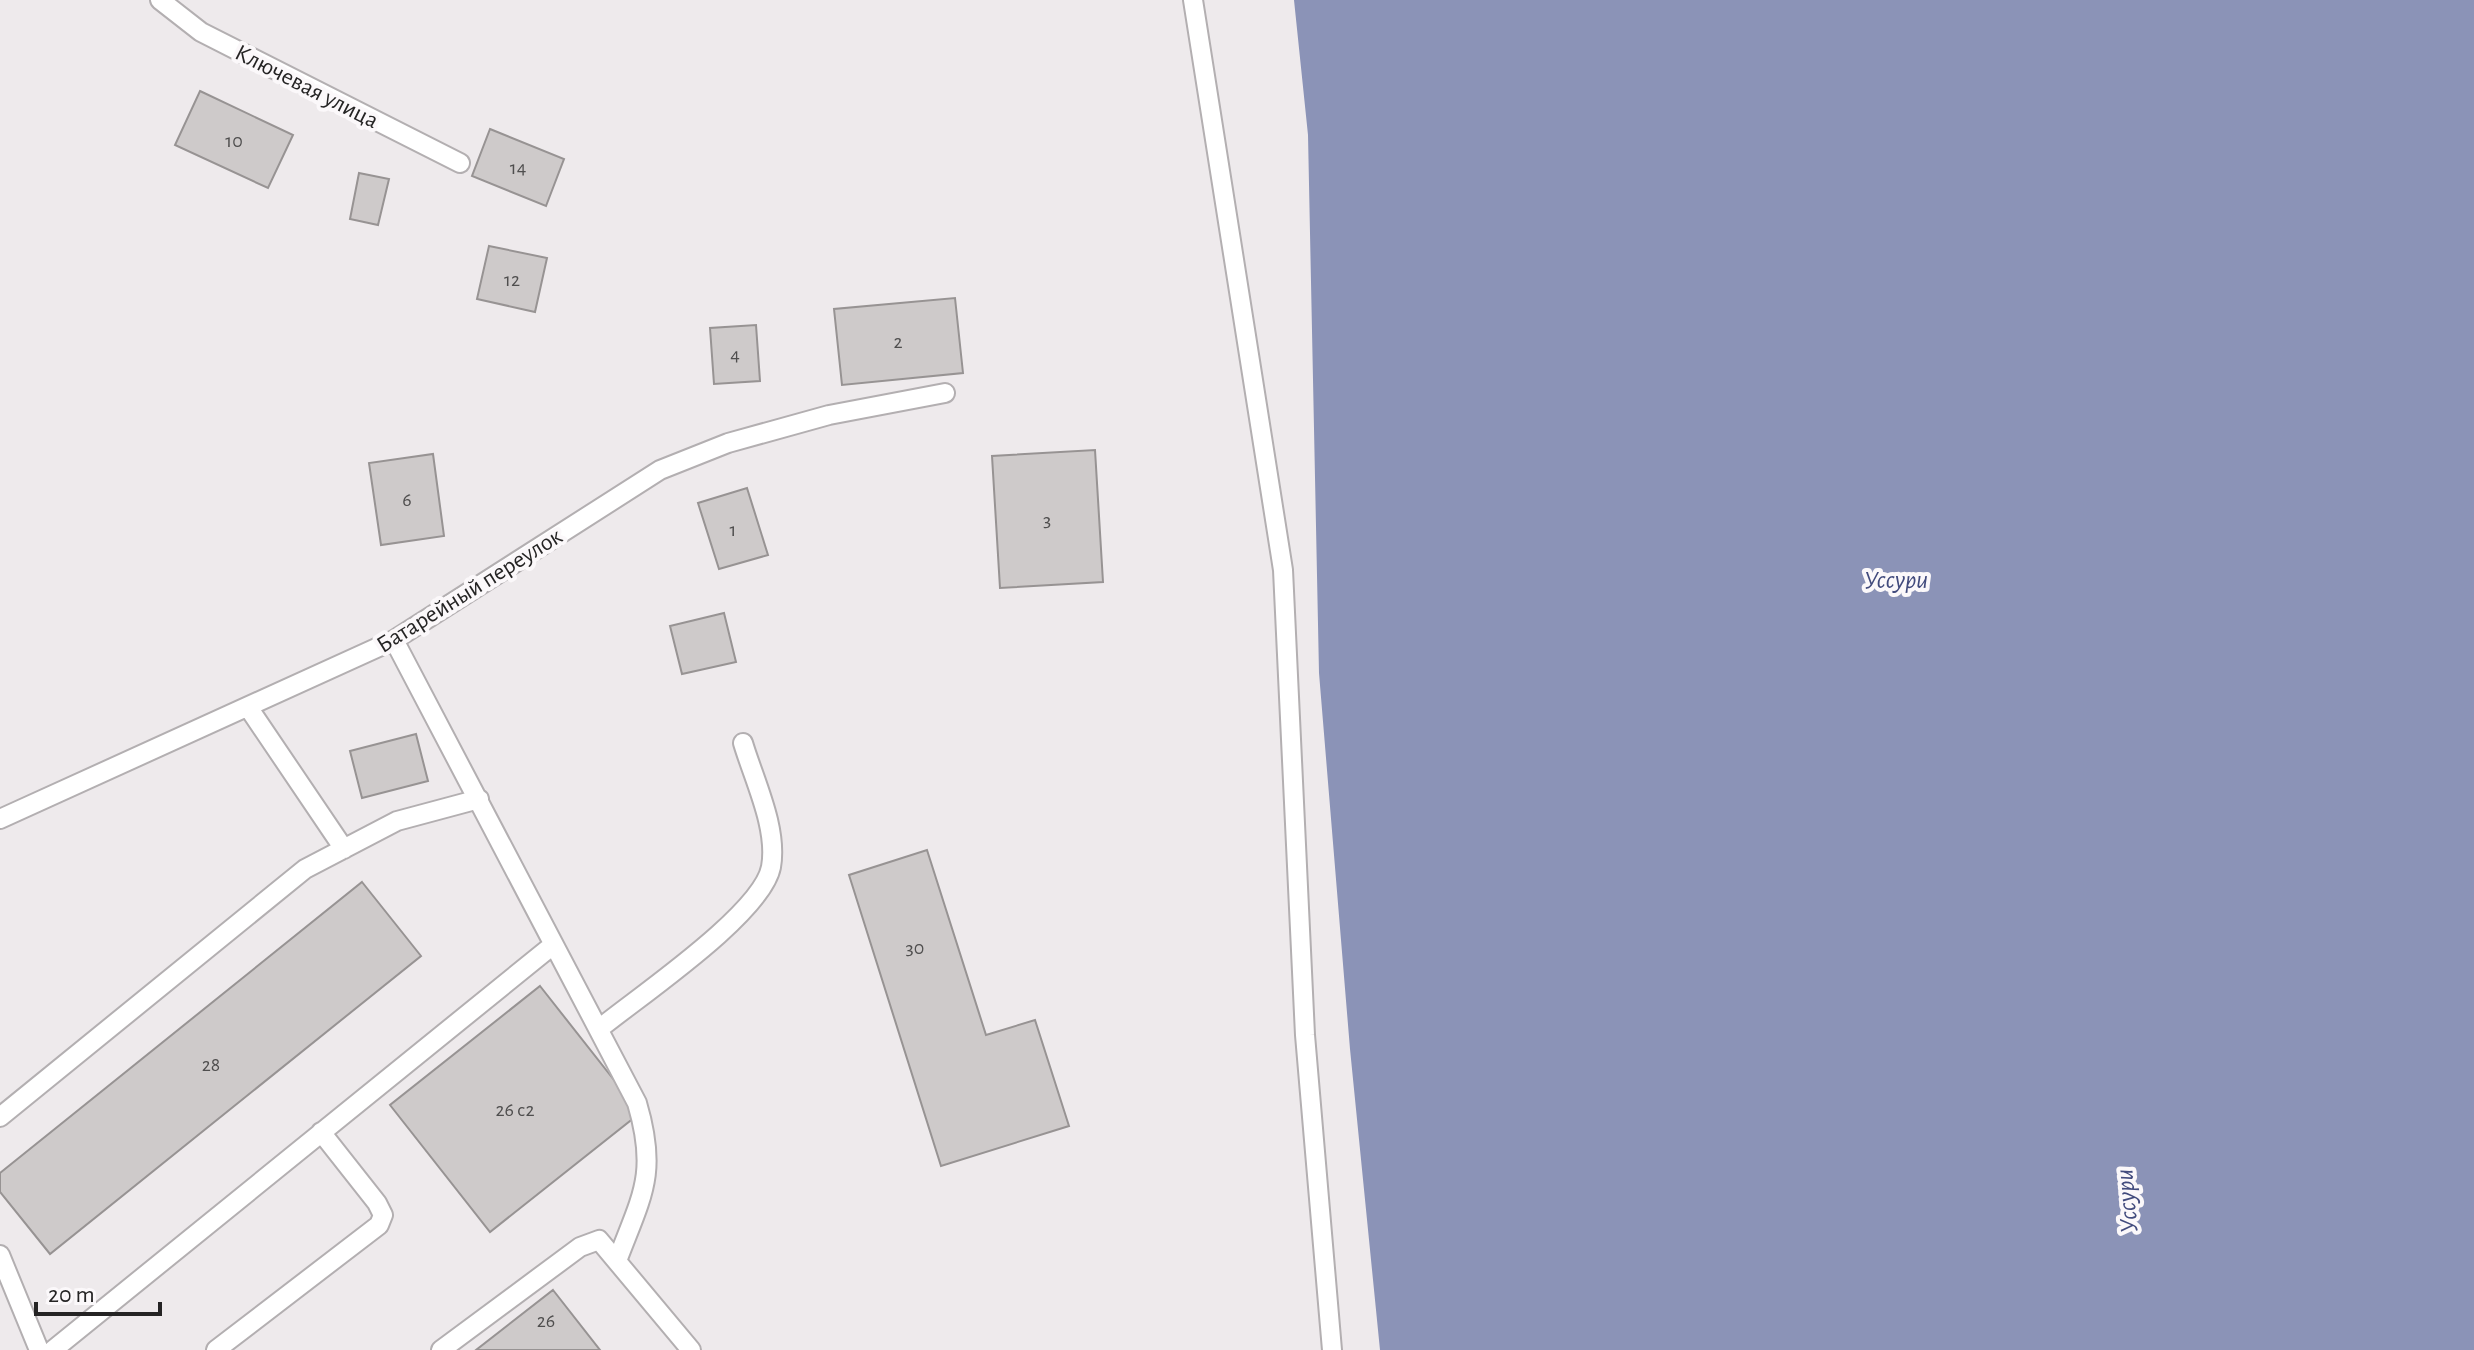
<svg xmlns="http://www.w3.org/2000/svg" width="2474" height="1350" viewBox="0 0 2474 1350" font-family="'Alegreya Sans',sans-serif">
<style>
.water{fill:#8b93b7}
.building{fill:#cecaca;stroke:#979393;stroke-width:2}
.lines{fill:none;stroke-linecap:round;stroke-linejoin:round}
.lane-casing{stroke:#b3afb1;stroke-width:22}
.lane{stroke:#fff;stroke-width:18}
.labels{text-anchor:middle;stroke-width:8;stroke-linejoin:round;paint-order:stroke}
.number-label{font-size:20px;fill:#4f4e4e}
.street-label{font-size:24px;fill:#252424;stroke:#fbf8fa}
.water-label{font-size:26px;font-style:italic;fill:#424b7d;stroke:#fbf8fa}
</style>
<rect width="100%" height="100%" fill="#eeeaec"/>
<!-- water -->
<path class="water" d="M1294,0H2474V1350H1380L1350,1049L1319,673L1308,135Z"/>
<!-- building -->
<path class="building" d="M200,91L293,135L268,188L175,145Z
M490,129L564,159L546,206L472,176Z
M359,173L389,179L378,225L350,219Z
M489,246L547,258L535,312L477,299Z
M955,298L963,373L842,385L834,309Z
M756,325L760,381L714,384L710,328Z
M1095,450L1103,582L1000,588L992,456Z
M433,454L444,536L381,545L369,463Z
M747,488L768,555L719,569L698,503Z
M724,613L736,662L682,674L670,626Z
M416,734L428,781L362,798L350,751Z
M927,850L986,1035L1035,1020L1069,1126L941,1166L849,875Z
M362,882L421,956L50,1254L0,1192V1173Z
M540,986L640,1113L490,1232L390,1105Z
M553,1290L600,1350H476Z"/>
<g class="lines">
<!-- lane casing -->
<g class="lane-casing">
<path id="lane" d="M160,0L201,32L460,163
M1193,0L1283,570L1305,1035L1332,1350
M394,640L637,1103C658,1174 642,1195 617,1261
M248,707L344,849
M0,819L394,640L660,470L728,443L829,415L945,393
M599,1029C638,997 762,914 771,867C778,828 754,780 743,743
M0,1117L305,869L397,821L479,799
M0,1255L39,1350
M53,1350L553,945
M216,1350L379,1225L383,1215L377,1203L321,1132
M441,1350L580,1247L599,1240L691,1350"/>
</g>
<!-- lane -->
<use href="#lane" class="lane"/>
</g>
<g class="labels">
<!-- number labels -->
<g class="number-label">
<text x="234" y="147">10</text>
<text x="518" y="174">14</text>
<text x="512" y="286">12</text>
<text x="898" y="348">2</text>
<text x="735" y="361">4</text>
<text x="407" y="506">6</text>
<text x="1047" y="526">3</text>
<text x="733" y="536">1</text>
<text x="915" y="954">30</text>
<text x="211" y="1071">28</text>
<text x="515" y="1116">26 с2</text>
<text x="546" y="1327">26</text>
</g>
<!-- street labels -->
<g class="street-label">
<text transform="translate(307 86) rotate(27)" y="8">Ключевая улица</text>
<text transform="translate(469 590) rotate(-32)" y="8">Батарейный переулок</text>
</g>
<!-- water labels -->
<g class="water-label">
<text x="1896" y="588">Уссури</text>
<text transform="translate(2126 1201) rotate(-95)" y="9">Уссури</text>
</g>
</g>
<!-- scale -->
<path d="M36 1302v12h124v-12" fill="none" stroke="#252424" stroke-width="4"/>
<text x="48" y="1302" font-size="24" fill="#252424" stroke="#fbf8fa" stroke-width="6" paint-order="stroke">20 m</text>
</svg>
